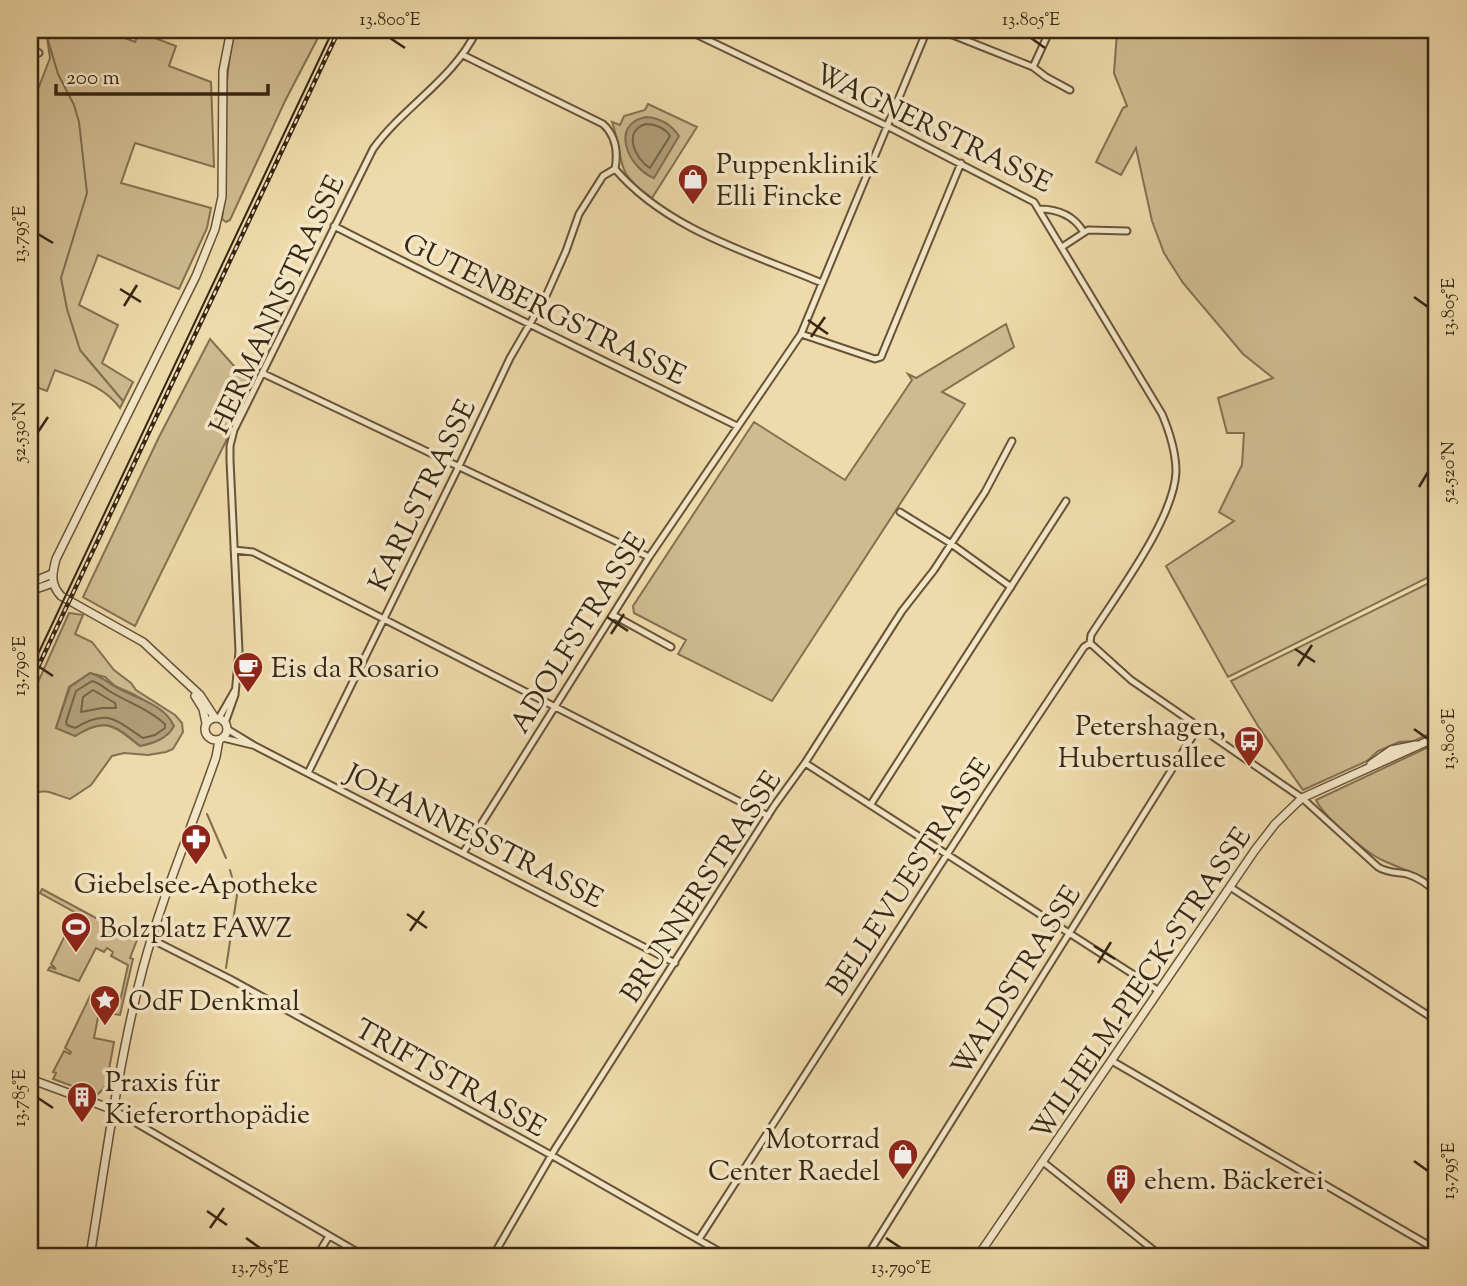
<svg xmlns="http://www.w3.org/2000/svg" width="1467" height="1286" viewBox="0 0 1467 1286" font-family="'Sorts Mill Goudy',serif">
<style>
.green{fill:#cfbb90;stroke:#847052;stroke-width:2;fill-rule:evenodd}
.water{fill:#b09d77;stroke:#806d4f;stroke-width:2}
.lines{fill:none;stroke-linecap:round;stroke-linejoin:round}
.shore{stroke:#746245;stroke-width:2}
.stream{stroke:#806d4f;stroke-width:2}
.minor-casing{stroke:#665339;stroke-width:9}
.tertiary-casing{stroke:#665339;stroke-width:10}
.minor{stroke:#f4e7c8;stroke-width:5}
.tertiary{stroke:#f4e7c8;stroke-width:7}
.tram{stroke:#382613;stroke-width:2}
.rail-casing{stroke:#382613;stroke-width:4.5}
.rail{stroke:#f4e7c8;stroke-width:2;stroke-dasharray:5;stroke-linecap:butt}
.ticks{fill:none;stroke:#382613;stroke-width:2.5}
.labels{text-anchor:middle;stroke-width:7;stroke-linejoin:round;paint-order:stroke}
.street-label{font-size:28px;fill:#382613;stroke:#f4e7c8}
.poi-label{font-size:28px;fill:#382613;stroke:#f4e7c8;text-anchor:start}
.neatline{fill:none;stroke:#382613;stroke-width:2.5}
.ticks-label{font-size:18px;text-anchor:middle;fill:#382613}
</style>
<rect width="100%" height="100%" fill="#eedaaa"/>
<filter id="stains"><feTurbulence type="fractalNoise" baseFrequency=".00286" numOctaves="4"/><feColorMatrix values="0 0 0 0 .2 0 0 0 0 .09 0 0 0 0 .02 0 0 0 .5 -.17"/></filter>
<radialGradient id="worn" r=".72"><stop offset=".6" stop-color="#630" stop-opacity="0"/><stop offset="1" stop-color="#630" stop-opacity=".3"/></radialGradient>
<!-- green -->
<path class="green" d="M46,30H118L117,35L135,42L139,32L176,46L169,66L211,82L214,167L135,143L121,183L211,208L207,228L179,289L98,255L79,305L118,325L102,363L133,382L120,408C104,386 80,380 55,370L47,391L30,385V110L50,58Z
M235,30H322L285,101L230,220L226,222L222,219C231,155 219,92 235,30Z
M1119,30H1437V573L1228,677L1166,566L1234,521L1219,512L1242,465L1244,433H1227L1218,398L1273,378L1243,354L1183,283L1164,253L1152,221L1136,148L1121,175L1096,162L1123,108L1127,106L1114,73L1117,32Z
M648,104L697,127L652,198C612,171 626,162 612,122L620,125L624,116L645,110Z
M1006,324L1014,347L942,392L965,404L772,701L678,654L686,640L634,613L633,606L754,422L845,480L912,380L908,374L916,378Z
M210,339L250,384L231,422L227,439L135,626L83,597L159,437Z
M1437,579V730L1414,741L1399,742L1378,751L1367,761L1303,790L1258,726L1231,681Z
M69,613L83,615L75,634L92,642L114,670L131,683L136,690L175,715L182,723L183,732L173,749L166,752L148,755L124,753L112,756L91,785L70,799C54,795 46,786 30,796V700ZM90,673L105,677L115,686L133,694L159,709L140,746C113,725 106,717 75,736L56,728L69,687Z
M1437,743V887C1421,874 1401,869 1382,860C1365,852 1324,817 1316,800Z
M42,889L137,940L130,958L133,959L120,1015L99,1012L94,1038L114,1042L106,1086L97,1095L53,1079L56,1073L53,1072L64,1051L70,1054L71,1052L65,1048L90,996L97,1001L119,1006L128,965L111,956L113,952L107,948L104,952L96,948L79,981L48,970L50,967L56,969L51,964L76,913L40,893Z"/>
<!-- water -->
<path class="water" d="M646,117C661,118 671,124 679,136L654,178C628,168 609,124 646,117Z
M90,673C100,676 105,680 114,686C133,698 164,703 174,726C167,739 154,743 140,746C114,724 105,717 75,736L56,728L70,687Z"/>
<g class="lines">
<!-- shore -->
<path class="shore" d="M646,124C655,124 665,128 670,136L650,168C635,159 622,131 646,124Z
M92,681C100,683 104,688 111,692C129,703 149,709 165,724V728L155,735L143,738C115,720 108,708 75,728L67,725L66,722L76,691Z
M93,690L115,703L116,708H102L81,712L83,697Z"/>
<!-- stream -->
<path class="stream" d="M45,30L58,74L74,105L79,122L87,193L61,278L67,309L80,350L123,401
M207,814L226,858
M226,968L237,895L230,870"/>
<!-- minor casing -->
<g class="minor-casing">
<path id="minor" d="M687,30L887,126L1034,202L1162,414C1170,433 1176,452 1176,472C1174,519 1117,594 1091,635L1090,643L1084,647L986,794L699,1239
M940,30L1033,67L1046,77L1070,90
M30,48L39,53
M463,55L603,124C616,136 618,153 615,169C667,230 751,253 822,283
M1033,67L1050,30
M1039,209C1058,209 1073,215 1083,231
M334,226C468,295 603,360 737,426
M1062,247L1088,230L1127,231
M801,334L875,359L881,357L961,163
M262,373L649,557
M900,512L950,543L1011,587
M234,550L253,552L768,816
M613,615L671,647
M1090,643L1131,680L1302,798L1378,867C1387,873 1396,872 1407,874C1420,878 1428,884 1437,893
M219,718L235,690
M225,723L235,695L239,651L230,460V446L234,430L373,149C404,106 454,79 477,30
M227,729L255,746L675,963
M223,738L252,745
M805,763L1159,991
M308,773L459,466L510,358L546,296L566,251L579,214L603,176L615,169
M871,804L1066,501
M463,853L649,557L801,334L927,30
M1230,887L1437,1021
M151,939L230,979L551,1155L727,1256
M1112,1061L1437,1250
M114,1110L364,1256
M1043,1162L1161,1256
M317,1256L329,1236
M493,1256L555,1149L774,806L805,763L902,611L934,570L985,492L1012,441
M867,1256L1199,726"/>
</g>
<!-- tertiary casing -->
<g class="tertiary-casing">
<path id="tertiary" d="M30,583L52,574
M30,591L53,583
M195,696L203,709L206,723
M205 729a11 11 0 1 1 22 0a11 11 0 1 1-22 0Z
M215,718L200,695L143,642L61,596C50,584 52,574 56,559L196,276L215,229L222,197L223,71L231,30
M1371,764L1391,750L1416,745
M30,1079L114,1110
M90,1256C106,1160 118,1062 143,968C162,896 192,827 216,757L219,740
M978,1256L1255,850L1275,824L1302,798L1437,737"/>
</g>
<!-- minor -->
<use href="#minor" class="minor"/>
<!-- tertiary -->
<use href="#tertiary" class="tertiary"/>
<!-- tram -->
<path class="tram" d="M30,671L333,30"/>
<!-- rail casing -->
<g class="rail-casing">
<path id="rail" d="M30,684L339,30"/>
</g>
<!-- rail -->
<use href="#rail" class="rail"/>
</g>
<!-- ticks -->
<path class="ticks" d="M390,38L405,48M1031,38L1045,48M38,234L53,243M120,289L141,302M1414,297L1428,307M124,306L137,285M808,320L828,334M811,337L825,317M38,432L48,417M1419,487L1428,472M607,617L628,631M611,634L624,614M1295,649L1315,662M38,666L53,676M1298,666L1312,645M1414,729L1428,739M407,914L427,928M410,931L424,911M1094,946L1115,959M1098,963L1111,942M38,1098L53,1108M1414,1161L1428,1171M207,1211L227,1225M210,1228L224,1208M246,1238L260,1248M886,1238L901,1248"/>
<!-- icons -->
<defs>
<g id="shop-pin" transform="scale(1.575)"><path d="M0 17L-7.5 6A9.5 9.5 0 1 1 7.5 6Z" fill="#8f2418" stroke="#f4e7c8"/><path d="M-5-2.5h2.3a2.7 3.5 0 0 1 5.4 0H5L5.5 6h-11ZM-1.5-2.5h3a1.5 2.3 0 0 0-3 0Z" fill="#fff"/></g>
<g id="cafe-pin" transform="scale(1.575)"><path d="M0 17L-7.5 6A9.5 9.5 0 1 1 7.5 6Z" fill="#8f2418" stroke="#f4e7c8"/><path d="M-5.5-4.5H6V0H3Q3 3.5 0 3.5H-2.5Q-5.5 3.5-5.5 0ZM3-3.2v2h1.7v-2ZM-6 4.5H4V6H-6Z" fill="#fff"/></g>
<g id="bus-pin" transform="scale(1.575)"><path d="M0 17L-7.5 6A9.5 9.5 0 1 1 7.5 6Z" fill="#8f2418" stroke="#f4e7c8"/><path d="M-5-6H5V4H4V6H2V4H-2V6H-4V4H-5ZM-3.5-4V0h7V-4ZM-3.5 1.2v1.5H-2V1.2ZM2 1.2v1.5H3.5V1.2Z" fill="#fff"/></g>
<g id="pharmacy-pin" transform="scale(1.575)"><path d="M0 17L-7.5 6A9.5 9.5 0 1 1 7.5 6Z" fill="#8f2418" stroke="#f4e7c8"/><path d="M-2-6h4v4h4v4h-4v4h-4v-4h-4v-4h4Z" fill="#fff"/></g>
<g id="stadium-pin" transform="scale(1.575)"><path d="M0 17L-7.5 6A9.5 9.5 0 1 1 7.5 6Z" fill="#8f2418" stroke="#f4e7c8"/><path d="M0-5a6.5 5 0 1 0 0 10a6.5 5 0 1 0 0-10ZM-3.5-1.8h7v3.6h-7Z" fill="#fff"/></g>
<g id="sight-pin" transform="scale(1.575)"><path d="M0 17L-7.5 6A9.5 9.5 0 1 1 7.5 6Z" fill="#8f2418" stroke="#f4e7c8"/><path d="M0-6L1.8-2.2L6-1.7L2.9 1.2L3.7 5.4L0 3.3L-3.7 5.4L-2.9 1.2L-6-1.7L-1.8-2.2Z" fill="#fff"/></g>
<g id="building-pin" transform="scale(1.575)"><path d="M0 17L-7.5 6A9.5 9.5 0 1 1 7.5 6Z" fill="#8f2418" stroke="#f4e7c8"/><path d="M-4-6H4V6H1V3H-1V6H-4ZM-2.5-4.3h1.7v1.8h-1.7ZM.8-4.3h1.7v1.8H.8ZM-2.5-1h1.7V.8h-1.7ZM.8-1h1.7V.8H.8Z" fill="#fff"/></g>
</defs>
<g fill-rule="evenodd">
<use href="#shop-pin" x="693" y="179"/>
<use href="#cafe-pin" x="248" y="667"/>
<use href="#bus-pin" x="1249" y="741"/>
<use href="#pharmacy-pin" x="196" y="839"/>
<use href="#stadium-pin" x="76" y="927"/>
<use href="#sight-pin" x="105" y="1000"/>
<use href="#building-pin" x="82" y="1097"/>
<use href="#shop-pin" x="903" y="1154"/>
<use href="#building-pin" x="1121" y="1179"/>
</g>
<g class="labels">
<!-- street labels -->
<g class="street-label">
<text transform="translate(934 127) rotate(26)" y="10">WAGNERSTRASSE</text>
<text transform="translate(276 304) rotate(-65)" y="10">HERMANNSTRASSE</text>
<text transform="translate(545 308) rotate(26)" y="10">GUTENBERGSTRASSE</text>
<text transform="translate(421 495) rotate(-64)" y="10">KARLSTRASSE</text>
<text transform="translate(577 632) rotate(-58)" y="10">ADOLFSTRASSE</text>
<text transform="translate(475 835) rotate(27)" y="10">JOHANNESSTRASSE</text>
<text transform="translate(908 876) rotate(-57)" y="10">BELLEVUESTRASSE</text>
<text transform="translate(700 886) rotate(-57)" y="10">BRUNNERSTRASSE</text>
<text transform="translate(1015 980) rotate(-58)" y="10">WALDSTRASSE</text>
<text transform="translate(1140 983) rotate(-56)" y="10">WILHELM-PIECK-STRASSE</text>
<text transform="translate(451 1077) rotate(29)" y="10">TRIFTSTRASSE</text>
</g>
<!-- poi labels -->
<g class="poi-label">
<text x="716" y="173">Puppenklinik<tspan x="716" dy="32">Elli Fincke</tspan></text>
<text x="271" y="677">Eis da Rosario</text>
<text x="1226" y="735" text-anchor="end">Petershagen,<tspan x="1226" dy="32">Hubertusallee</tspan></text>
<text x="196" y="893" text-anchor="middle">Giebelsee-Apotheke</text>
<text x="99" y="937">Bolzplatz FAWZ</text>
<text x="128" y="1010">OdF Denkmal</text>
<text x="105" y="1091">Praxis für<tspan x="105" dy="32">Kieferorthopädie</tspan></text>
<text x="880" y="1148" text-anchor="end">Motorrad<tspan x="880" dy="32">Center Raedel</tspan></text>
<text x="1144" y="1189">ehem. Bäckerei</text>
</g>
</g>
<!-- margin -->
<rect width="1467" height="1286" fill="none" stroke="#eedaaa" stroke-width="77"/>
<!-- scale -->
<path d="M56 84v10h212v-10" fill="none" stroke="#382613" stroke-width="3.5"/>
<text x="66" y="84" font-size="21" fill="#382613" stroke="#f4e7c8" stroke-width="5" paint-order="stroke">200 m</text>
<rect x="38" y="38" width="1390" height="1210" class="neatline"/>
<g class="ticks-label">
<text x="390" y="25">13.800°E</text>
<text x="1031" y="25">13.805°E</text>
<text transform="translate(19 234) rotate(-90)" y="6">13.795°E</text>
<text transform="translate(1448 307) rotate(-90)" y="6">13.805°E</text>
<text transform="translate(19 432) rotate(-90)" y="6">52.530°N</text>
<text transform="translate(1448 472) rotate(-90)" y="6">52.520°N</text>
<text transform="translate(19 666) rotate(-90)" y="6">13.790°E</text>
<text transform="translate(1448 739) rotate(-90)" y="6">13.800°E</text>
<text transform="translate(19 1098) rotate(-90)" y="6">13.785°E</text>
<text transform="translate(1448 1171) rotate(-90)" y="6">13.795°E</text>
<text x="260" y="1273">13.785°E</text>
<text x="901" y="1273">13.790°E</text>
</g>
<rect width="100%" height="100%" filter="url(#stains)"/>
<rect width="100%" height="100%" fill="url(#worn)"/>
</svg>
